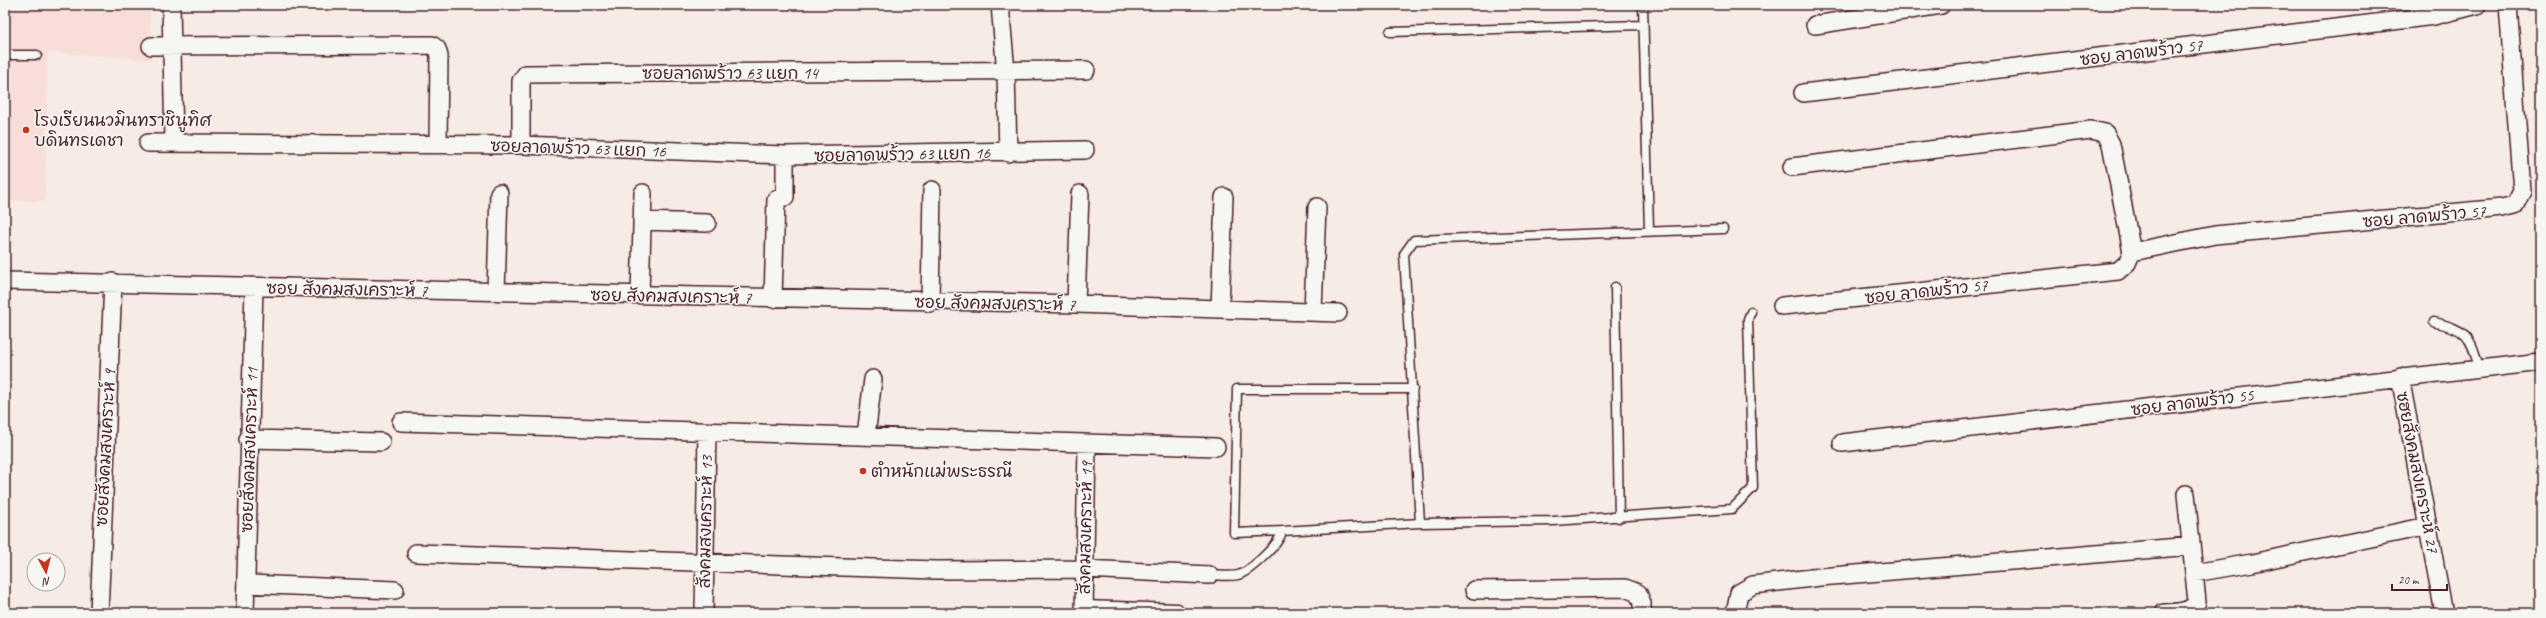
<svg xmlns="http://www.w3.org/2000/svg" width="2546" height="618" viewBox="0 0 2546 618" font-family="Caveat,'Playpen Sans Thai',sans-serif">
<style>
.built{fill:#f8ded8}
.lines{fill:none;stroke-linecap:round;stroke-linejoin:round}
.lane-casing{stroke:#4a1f2b;stroke-width:11}
.street-casing{stroke:#4a1f2b;stroke-width:20}
.lane{stroke:#f6f6f2;stroke-width:8}
.street{stroke:#f6f6f2;stroke-width:17}
.poi-dot{fill:#c8321e;stroke:#f6f6f2;stroke-width:1.5}
.labels{text-anchor:middle;stroke-width:3;stroke-linejoin:round;paint-order:stroke}
.street-label{font-size:17px;fill:#4a1f2b;stroke:#f6f6f2}
.poi-label{font-size:17px;fill:#4a1f2b;stroke:#f6f6f2;text-anchor:start}
</style>
<rect width="100%" height="100%" fill="#f7ebe6"/>
<filter id="ink" filterUnits="userSpaceOnUse"><feTurbulence type="fractalNoise" baseFrequency=".025" numOctaves="2"/><feDisplacementMap in="SourceGraphic" scale="8" xChannelSelector="R" yChannelSelector="G"/><feConvolveMatrix kernelMatrix="1 2 1 2 8 2 1 2 1" color-interpolation-filters="sRGB"/></filter>
<g filter="url(#ink)">
<!-- built -->
<path class="built" d="M5,5H150L151,60L48,52L45,201H5Z"/>
<g class="lines">
<!-- lane casing -->
<g class="lane-casing">
<path id="lane" d="M1643,5L1649,230
M1390,32L1643,25
M5,55H37
M1615,287L1619,518
M2434,322C2467,330 2471,336 2479,368
M1420,523L1404,254L1414,240L1723,229
M1284,531L1234,533L1237,389H1413
M1209,575C1218,575 1229,577 1238,575C1249,572 1281,543 1282,531L1420,523L1553,521L1732,509L1753,488L1748,319L1751,312
M1084,605L1178,608"/>
</g>
<!-- street casing -->
<g class="street-casing">
<path id="street" d="M171,5L174,143
M1000,5L1006,72L1008,153
M1815,25L1941,5
M151,46L432,45L437,49L439,56L438,144
M1803,93L2434,16L2477,5
M148,143L521,145L785,155L1085,150
M521,145V81L526,74L1086,70
M1792,167L2091,130L2105,133L2111,144L2132,252
M642,221L707,223
M5,281L1076,304L1338,313
M496,292L499,193
M640,295L643,193
M773,299L776,199L785,197V155
M930,303L932,190
M1076,304L1080,194
M1782,306L2118,271L2127,263L2132,252L2215,235L2502,208L2515,205L2522,191L2508,5
M1220,309L1224,197
M1313,312L1317,207
M2400,377L2444,613
M401,422L1216,447
M866,436L873,379
M248,439L381,442
M1842,443L2541,362
M416,553L936,570L1084,569L1209,575
M2194,573L2252,563L2428,526
M246,584L395,590
M1474,590L1625,588L1638,593L1642,603V613
M99,613L113,282
M245,613L254,287
M704,613L707,432
M1084,613L1087,444
M1735,613L1739,593L1753,585L1820,577L2191,546
M2164,613C2176,612 2190,613 2197,602L2186,494"/>
</g>
<!-- lane -->
<use href="#lane" class="lane"/>
<!-- street -->
<use href="#street" class="street"/>
</g>
</g>
<!-- markers -->
<g class="poi-dot">
<circle cx="26" cy="130" r="4"/>
<circle cx="863" cy="471" r="4"/>
</g>
<g class="labels">
<!-- street labels -->
<g class="street-label">
<text transform="translate(2141 52) rotate(-7)" y="6">ซอย ลาดพร้าว 57</text>
<text x="730" y="79">ซอยลาดพร้าว 63 แยก 14</text>
<text transform="translate(578 148) rotate(2)" y="6">ซอยลาดพร้าว 63 แยก 16</text>
<text transform="translate(902 154) rotate(-1)" y="6">ซอยลาดพร้าว 63 แยก 16</text>
<text transform="translate(2424 216) rotate(-5)" y="6">ซอย ลาดพร้าว 57</text>
<text transform="translate(347 289) rotate(1)" y="6">ซอย สังคมสงเคราะห์ 7</text>
<text transform="translate(1926 291) rotate(-6)" y="6">ซอย ลาดพร้าว 57</text>
<text transform="translate(671 296) rotate(1)" y="6">ซอย สังคมสงเคราะห์ 7</text>
<text transform="translate(995 303) rotate(1)" y="6">ซอย สังคมสงเคราะห์ 7</text>
<text transform="translate(2192 402) rotate(-7)" y="6">ซอย ลาดพร้าว 55</text>
<text transform="translate(105 448) rotate(-87)" y="6">ซอยสังคมสงเคราะห์ 9</text>
<text transform="translate(249 450) rotate(-88)" y="6">ซอยสังคมสงเคราะห์ 11</text>
<text transform="translate(2418 472) rotate(79)" y="6">ซฮยสังคมสงเคราะห์ 27</text>
<text transform="translate(705 522) rotate(-89)" y="6">สังคมสงเคราะห์ 13</text>
<text transform="translate(1085 528) rotate(-89)" y="6">สังคมสงเคราะห์ 19</text>
</g>
<!-- poi labels -->
<g class="poi-label">
<text x="34" y="126">โรงเรียนนวมินทราชินูทิศ<tspan x="34" dy="20">บดินทรเดชา</tspan></text>
<text x="871" y="477">ตำหนักแม่พระธรณี</text>
</g>
</g>
<!-- margin -->
<rect width="2546" height="618" fill="none" stroke="#f6f6f2" stroke-width="20"/>
<rect x="10" y="10" width="2526" height="598" fill="none" stroke="#4a1f2b" stroke-width="1.5" filter="url(#ink)"/>
<!-- north arrow -->
<g transform="translate(46 572) rotate(173)"><circle r="19" fill="#f6f6f2" stroke="#b1a0a2"/>
<path d="M0-3L7 15L0 10L-7 15Z" fill="#c8321e"/>
<text y="-6" font-size="11" font-weight="bold" text-anchor="middle" fill="#4a1f2b">N</text>
</g>
<!-- scale -->
<path d="M2392 584v6h55v-6" fill="none" stroke="#4a1f2b" stroke-width="2"/>
<text x="2398" y="584" font-size="12" fill="#4a1f2b" stroke="#f6f6f2" stroke-width="3" paint-order="stroke">20 m</text>
</svg>
